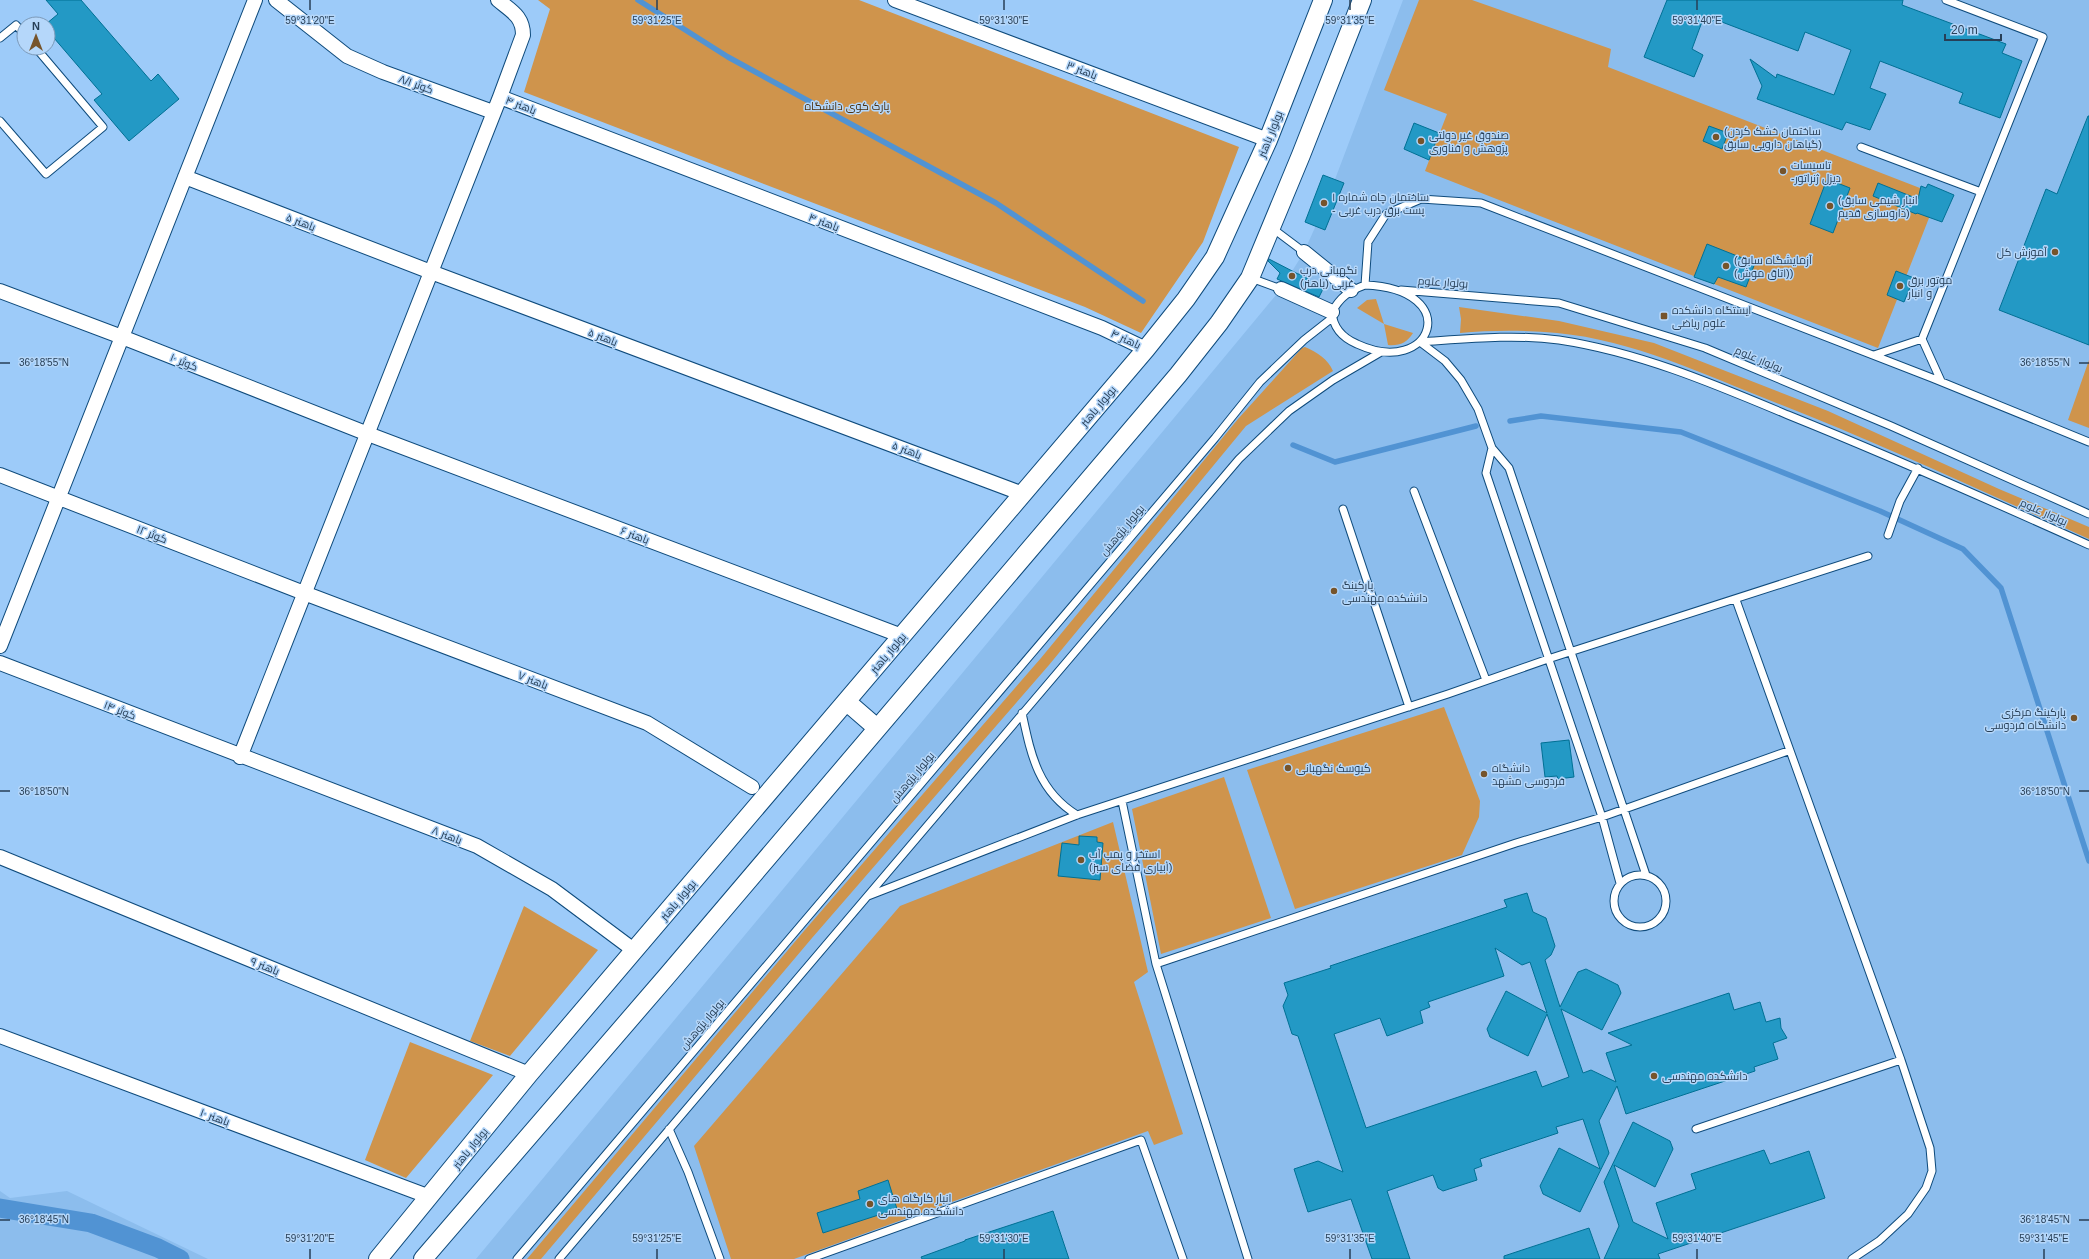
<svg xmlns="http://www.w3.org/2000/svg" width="2089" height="1259" viewBox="0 0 2089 1259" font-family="Arial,Cairo,sans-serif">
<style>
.built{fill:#8cbded}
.green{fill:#cf944c}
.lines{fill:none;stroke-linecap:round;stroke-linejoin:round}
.stream{stroke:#5193d3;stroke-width:5.5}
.canal{stroke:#5193d3;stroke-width:19}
.building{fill:#2399c5;stroke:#007094;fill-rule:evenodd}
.service-casing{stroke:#0f4b7c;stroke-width:9}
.minor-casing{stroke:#0f4b7c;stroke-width:16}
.tertiary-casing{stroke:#0f4b7c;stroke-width:20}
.service{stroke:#fff;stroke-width:7}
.minor{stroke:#fff;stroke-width:14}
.tertiary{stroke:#fff;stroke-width:18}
.ticks{fill:none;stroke:#273f57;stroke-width:1.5}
.poi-dot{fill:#76542b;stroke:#b5d7fa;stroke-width:1.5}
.labels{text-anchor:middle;stroke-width:3;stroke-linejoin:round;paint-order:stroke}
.street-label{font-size:11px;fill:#273f57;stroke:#b5d7fa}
.park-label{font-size:11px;fill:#4a3010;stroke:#b5d7fa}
.poi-label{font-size:11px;fill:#273f57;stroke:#b5d7fa;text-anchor:start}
.ticks-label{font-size:10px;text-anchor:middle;fill:#273f57;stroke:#b5d7fa;stroke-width:3;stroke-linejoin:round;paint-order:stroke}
</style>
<rect width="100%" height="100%" fill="#9dcbf9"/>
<!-- built -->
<path class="built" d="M1403,0H2089V1259H476L1281,289L1304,252L1326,203Z
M0,1191L10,1198L67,1191L208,1259H0Z"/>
<!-- green -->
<path class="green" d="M538,0H859L1239,147L1203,242L1141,333L1085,307L524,92L550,9Z
M1419,0H1472L1611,49L1608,67L1938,195L1878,348L1425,171L1447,114L1384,90Z
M1376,299L1384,324L1413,333C1407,343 1399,346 1388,345L1384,324L1357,308L1367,300Z
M1459,307L1559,321L1654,343L1828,411L1999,489L2089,527V539C1984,492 1881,444 1774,402C1705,375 1633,340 1557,333C1525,330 1492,330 1460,333L1461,319Z
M1305,347C1317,352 1328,359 1333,371L1246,426L1049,665L812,938L541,1259H527L804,931L1041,658L1238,419L1302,348Z
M2089,360V428L2068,420Z
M1444,707L1480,801L1479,817L1462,855L1295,909L1247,770Z
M1224,777L1271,918L1161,954L1132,809Z
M1113,822L1148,972L1134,982L1183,1134L1154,1145L1148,1131L794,1259H731L694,1146L900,906Z
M524,906L598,950L510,1056L470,1041Z
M410,1042L493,1075L406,1178L365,1160Z"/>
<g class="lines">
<!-- stream -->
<path class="stream" d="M638,0L728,57L996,203L1143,301
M1510,421L1541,416L1681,432L1880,511L1963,549L2001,588L2089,861
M1293,445L1335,462L1476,426"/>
<!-- canal -->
<path class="canal" d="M0,1208L91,1223L158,1248L180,1259"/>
</g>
<!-- building -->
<path class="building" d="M46,0H81L151,81L158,74L179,99L129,141L94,100L102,94L48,31V24H46L58,14Z
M1667,0H1903L1902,5L2006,44L2002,53L2022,61L2000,118L1959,103L1963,93L1880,61L1870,88L1886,94L1870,130L1846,122L1842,130L1757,99L1762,86L1750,59L1776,78L1777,74L1834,95L1851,50L1805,32L1798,51L1714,19L1712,22L1703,19L1692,49L1703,55L1694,77L1644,57Z
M2088,116H2089V345L1999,310L2046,189L2057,194Z
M1414,123L1439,133L1429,160L1404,149Z
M1709,126L1728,133L1722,149L1703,141Z
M1323,175L1344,183L1325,230L1305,222Z
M1827,179L1850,188L1833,233L1810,224Z
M1878,183L1918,199L1921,186L1926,188L1928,184L1954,195L1942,222L1917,213L1916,214L1873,196Z
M1707,244L1755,263L1746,287L1718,277L1714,284L1694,277Z
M1269,259L1298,274H1304L1306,278L1324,287L1319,297L1277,279L1280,273L1268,261Z
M1896,271L1914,278L1904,302L1887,295Z
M1569,740L1574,777L1558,779L1557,776L1545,777L1541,743Z
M1079,836L1097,837V842L1103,843L1100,880L1058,876L1062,843L1079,845Z
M1527,893L1533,912L1546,918L1555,946L1551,955L1545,960L1560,1007L1578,972L1586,969L1618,985L1621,993L1602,1030L1561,1009L1583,1073L1591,1070L1616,1082L1606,1053L1632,1045L1608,1033L1729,993L1734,1010L1760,1002L1766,1022L1780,1018L1781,1028L1787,1038L1773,1043L1778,1059L1754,1067L1755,1071L1626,1114L1617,1086L1599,1121L1609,1153L1580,1212L1543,1194L1540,1186L1559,1148L1600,1169L1583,1119L1556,1127L1558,1133L1480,1159L1482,1166L1474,1169L1477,1180L1443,1191L1438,1188L1433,1175L1387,1191L1410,1259H1372L1351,1199L1308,1212L1294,1169L1318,1161L1343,1172L1298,1036L1292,1034L1283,1006L1288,995L1284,983L1331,968L1330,966L1507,907L1504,900ZM1495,948L1522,965L1530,962L1547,1013L1506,991L1487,1029L1490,1037L1528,1056L1547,1014L1569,1077L1542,1087L1536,1071L1366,1128L1334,1034L1380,1018L1387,1036L1423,1023L1420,1011L1430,1007L1428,1002L1504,976Z
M1633,1122L1670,1141L1673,1149L1655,1187L1614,1165L1633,1222L1668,1239L1656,1203L1696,1189L1691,1174L1764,1150L1770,1164L1809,1151L1825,1198L1658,1254L1660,1259H1604L1619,1226L1604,1182Z
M888,1180L897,1209L823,1233L817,1213L860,1199L858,1191Z
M1053,1211L1069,1259H922L921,1257L965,1241V1240Z
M1589,1228L1600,1259H1504V1256Z"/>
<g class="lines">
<!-- service casing -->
<g class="service-casing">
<path id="service" d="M0,38L16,25L24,34
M0,121L46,174L103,127L36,48
M1861,147L1981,192
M1272,228L1304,252
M1251,278L1281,289
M1365,285L1368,242L1386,214L1421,199L1481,203L1932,378L2089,442
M1365,285C1465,289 1433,379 1357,344C1343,338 1333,328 1332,312C1340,297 1349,291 1365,285Z
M1401,290L1559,303L1705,348L1891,426L2089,514
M1420,342C1466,339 1513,334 1559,340C1639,352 1714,384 1788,415C1890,456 1989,500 2089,545
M1420,342L1445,361L1461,380L1478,409L1492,448L1509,468L1646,875
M1874,355L1922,339
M1941,381L1922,339L2043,37L1946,0
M1492,448L1486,473L1602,817L1620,883
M1414,491L1486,680
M1343,509L1409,707
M1888,535L1900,501L1918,468
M1736,600L1901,1060L1930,1148L1932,1171L1926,1188L1908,1214L1879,1241L1852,1259
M1022,713C1031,755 1038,791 1077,815
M1122,801L1156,964L1248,1259
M1614 901a26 26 0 1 1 52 0a26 26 0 1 1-52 0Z
M868,896L1077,815L1448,694L1548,659L1868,556
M1156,964L1516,843L1602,817L1788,751
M669,1129L688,1172L720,1259
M1696,1129L1901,1060
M517,1259L1215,438L1260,382L1304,340L1332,318
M559,1259L1239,459L1289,411L1333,380L1381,352
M809,1259L1141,1140L1183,1259"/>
</g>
<!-- minor casing -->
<g class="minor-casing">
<path id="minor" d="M276,0L347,56L383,72L493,112
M895,0L1268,140
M500,97L1102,328L1146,349
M185,177L431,272L1023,494
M1304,252L1351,290
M1281,289L1332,312
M0,291L122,337L368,434L902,636
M0,475L304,593L647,723L752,787
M0,646L255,0
M0,663L477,846L552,889L635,951
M240,757L500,97L523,35C523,16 511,11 498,0
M0,857L529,1074
M0,1036L430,1197"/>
</g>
<!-- tertiary casing -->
<g class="tertiary-casing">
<path id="tertiary" d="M847,702L877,728
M378,1259L529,1074L1146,349L1186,299L1215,257L1268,140L1323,0
M423,1259L666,977L1178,375L1219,323L1250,278L1301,155L1362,0"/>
</g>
<!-- service -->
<use href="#service" class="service"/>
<!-- minor -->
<use href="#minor" class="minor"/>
<!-- tertiary -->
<use href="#tertiary" class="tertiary"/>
</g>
<!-- ticks -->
<path class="ticks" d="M310,0V10M657,0V10M1004,0V10M1350,0V10M1697,0V10M0,363H10M2079,363H2089M0,791H10M2079,791H2089M0,1220H10M2079,1220H2089M310,1249V1259M657,1249V1259M1004,1249V1259M1350,1249V1259M1697,1249V1259M2044,1249V1259"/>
<!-- markers -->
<g class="poi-dot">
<circle cx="1716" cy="137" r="4"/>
<circle cx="1421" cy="141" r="4"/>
<circle cx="1783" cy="171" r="4"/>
<circle cx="1324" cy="203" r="4"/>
<circle cx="1830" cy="206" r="4"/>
<circle cx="2055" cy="252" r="4"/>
<circle cx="1726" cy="266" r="4"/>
<circle cx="1292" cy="276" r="4"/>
<circle cx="1900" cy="286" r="4"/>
<rect x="1660" y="312" width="8" height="8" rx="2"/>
<circle cx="1334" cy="591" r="4"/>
<circle cx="2074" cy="718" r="4"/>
<circle cx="1288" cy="768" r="4"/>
<circle cx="1484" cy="774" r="4"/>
<circle cx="1081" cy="860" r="4"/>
<circle cx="1654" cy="1076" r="4"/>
<circle cx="870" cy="1204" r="4"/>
</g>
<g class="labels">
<!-- street labels -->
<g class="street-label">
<text transform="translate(1082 70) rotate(21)" y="4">باهنر ۳</text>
<text transform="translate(416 84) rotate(20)" y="4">کوثر ۸/۱</text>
<text transform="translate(521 105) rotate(21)" y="4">باهنر ۴</text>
<text transform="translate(1270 134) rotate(-68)" y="4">بولوار باهنر</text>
<text transform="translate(301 222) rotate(21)" y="4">باهنر ۵</text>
<text transform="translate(824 222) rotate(21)" y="4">باهنر ۴</text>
<text transform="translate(1443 282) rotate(4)" y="4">بولوار علوم</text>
<text transform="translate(603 337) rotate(21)" y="4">باهنر ۵</text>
<text transform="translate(1126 339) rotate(25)" y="4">باهنر ۴</text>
<text transform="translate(1759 359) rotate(23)" y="4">بولوار علوم</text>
<text transform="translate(184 362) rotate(22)" y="4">کوثر ۱۰</text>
<text transform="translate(1098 406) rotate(-50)" y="4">بولوار باهنر</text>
<text transform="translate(907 450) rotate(21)" y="4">باهنر ۵</text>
<text transform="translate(2044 512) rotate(24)" y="4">بولوار علوم</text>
<text transform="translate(1122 530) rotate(-50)" y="4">بولوار پژوهش</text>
<text transform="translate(152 534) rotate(21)" y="4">کوثر ۱۲</text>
<text transform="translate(635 535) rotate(21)" y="4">باهنر ۶</text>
<text transform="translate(888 653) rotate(-50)" y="4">بولوار باهنر</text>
<text transform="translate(533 680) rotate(21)" y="4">باهنر ۷</text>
<text transform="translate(120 710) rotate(21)" y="4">کوثر ۱۴</text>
<text transform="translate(912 777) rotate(-50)" y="4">بولوار پژوهش</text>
<text transform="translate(447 835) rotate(21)" y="4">باهنر ۸</text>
<text transform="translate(678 900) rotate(-50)" y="4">بولوار باهنر</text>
<text transform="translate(265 966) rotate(22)" y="4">باهنر ۹</text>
<text transform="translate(702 1024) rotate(-50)" y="4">بولوار پژوهش</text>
<text transform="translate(215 1117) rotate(20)" y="4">باهنر ۱۰</text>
<text transform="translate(470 1148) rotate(-51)" y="4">بولوار باهنر</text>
</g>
<!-- park labels -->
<g class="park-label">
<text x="847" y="110">پارک کوی دانشگاه</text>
</g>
<!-- poi labels -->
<g class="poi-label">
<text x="1724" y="135">(ساختمان خشک کردن<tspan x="1724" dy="13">گیاهان دارویی سابق)</tspan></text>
<text x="1429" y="139">صندوق غیر دولتی<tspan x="1429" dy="13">پژوهش و فناوری</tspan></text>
<text x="1791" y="169">تاسیسات<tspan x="1791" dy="13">-دیزل ژنراتور</tspan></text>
<text x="1332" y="201">ساختمان چاه شماره ۱<tspan x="1332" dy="13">- پست برق درب غربی</tspan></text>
<text x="1838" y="204">(انبار شیمی سابق<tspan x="1838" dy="13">داروسازی قدیم)</tspan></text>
<text x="2047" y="256" text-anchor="end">آموزش کل</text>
<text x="1734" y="264">(آزمایشگاه سابق<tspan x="1734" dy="13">(اتاق موش))</tspan></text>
<text x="1300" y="274">نگهبانی درب<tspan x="1300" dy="13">غربی (باهنر)</tspan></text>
<text x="1908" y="284">موتور برق<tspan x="1908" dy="13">و انبار</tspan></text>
<text x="1672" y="314">ایستگاه دانشکده<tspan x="1672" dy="13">علوم ریاضی</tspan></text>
<text x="1342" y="589">پارکینگ<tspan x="1342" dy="13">دانشکده مهندسی</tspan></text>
<text x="2066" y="716" text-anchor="end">پارکینگ مرکزی<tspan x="2066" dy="13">دانشگاه فردوسی</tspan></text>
<text x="1296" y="772">کیوسک نگهبانی</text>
<text x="1492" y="772">دانشگاه<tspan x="1492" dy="13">فردوسی مشهد</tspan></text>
<text x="1089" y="858">استخر و پمپ آب<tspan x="1089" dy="13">(آبیاری فضای سبز)</tspan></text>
<text x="1662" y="1080">دانشکده مهندسی</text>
<text x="878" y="1202">انبار کارگاه های<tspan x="878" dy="13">دانشکده مهندسی</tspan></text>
</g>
</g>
<g class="ticks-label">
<text x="310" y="24">59°31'20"E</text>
<text x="657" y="24">59°31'25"E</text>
<text x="1004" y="24">59°31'30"E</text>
<text x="1350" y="24">59°31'35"E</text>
<text x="1697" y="24">59°31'40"E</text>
<text x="44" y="366">36°18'55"N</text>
<text x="2045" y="366">36°18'55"N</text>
<text x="44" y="795">36°18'50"N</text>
<text x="2045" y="795">36°18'50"N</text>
<text x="44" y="1223">36°18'45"N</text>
<text x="2045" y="1223">36°18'45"N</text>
<text x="310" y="1242">59°31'20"E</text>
<text x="657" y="1242">59°31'25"E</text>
<text x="1004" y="1242">59°31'30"E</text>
<text x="1350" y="1242">59°31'35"E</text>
<text x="1697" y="1242">59°31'40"E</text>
<text x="2044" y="1242">59°31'45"E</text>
</g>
<!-- north arrow -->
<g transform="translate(36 36)"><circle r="19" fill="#b5d7fa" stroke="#7c9ab9"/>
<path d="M0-3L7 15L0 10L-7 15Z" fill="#76542b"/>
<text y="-6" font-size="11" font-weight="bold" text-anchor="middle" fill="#273f57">N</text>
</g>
<!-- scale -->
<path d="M1945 34v6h56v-6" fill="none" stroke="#273f57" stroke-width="2"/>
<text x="1951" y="34" font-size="12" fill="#273f57" stroke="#b5d7fa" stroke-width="3" paint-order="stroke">20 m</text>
</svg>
